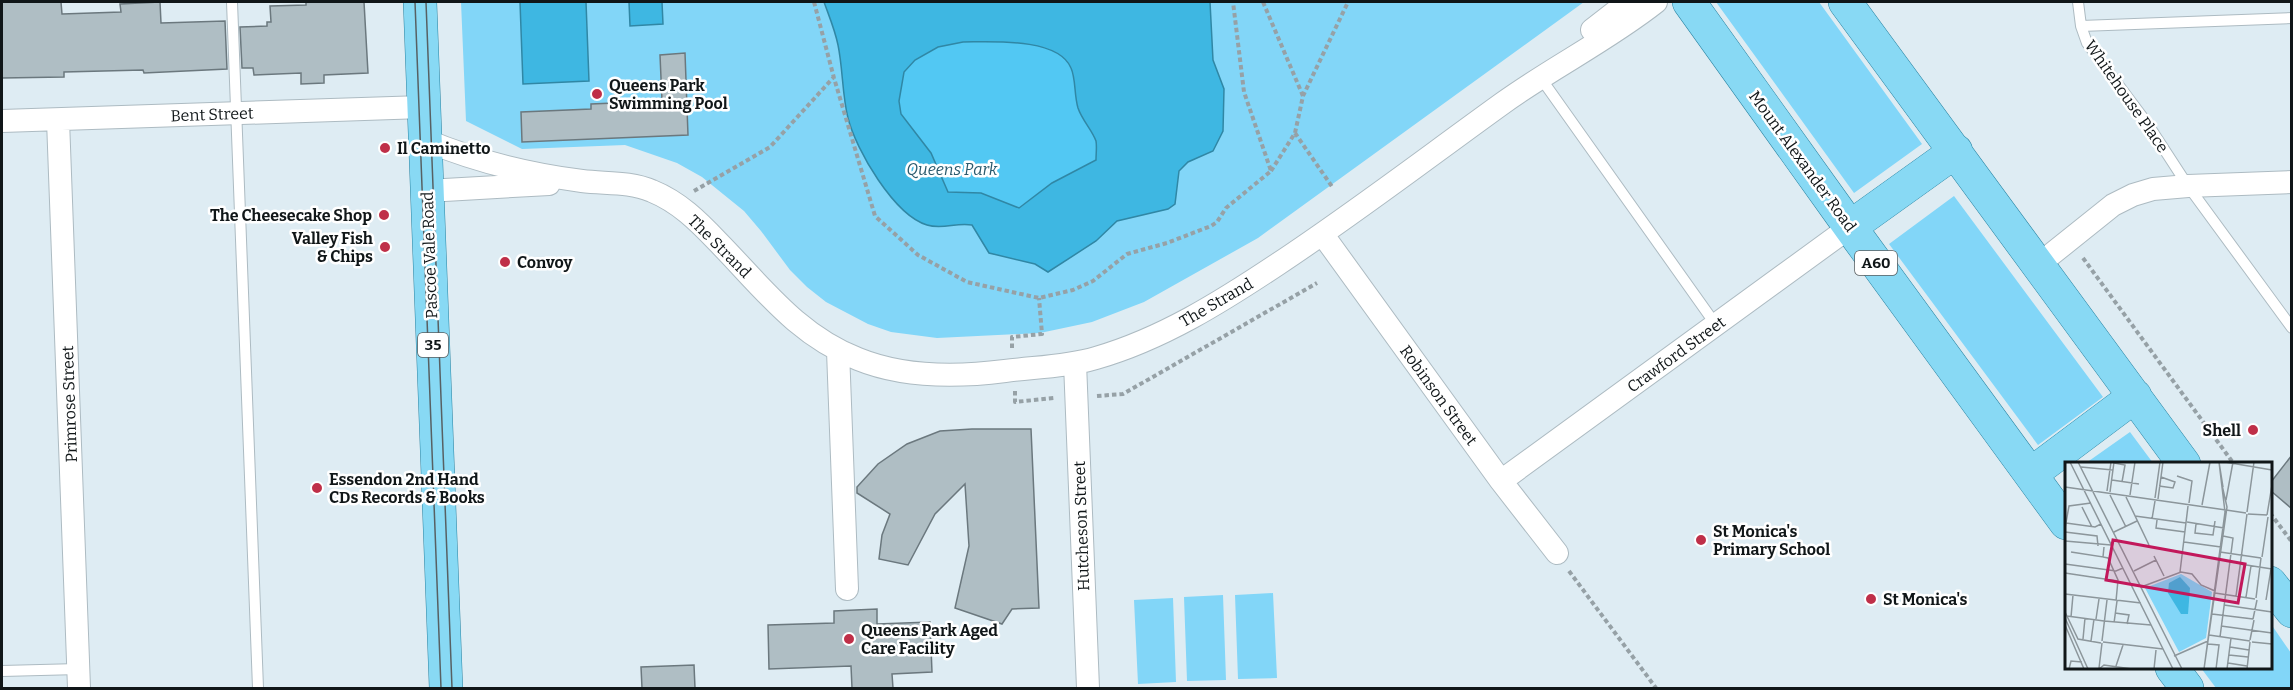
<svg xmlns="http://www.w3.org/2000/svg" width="2293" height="690" viewBox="0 0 2293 690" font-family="Bitter,serif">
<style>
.green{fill:#82d6f8}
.forest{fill:#52c8f3}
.water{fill:#3eb7e2;stroke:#3087a5;stroke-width:1.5;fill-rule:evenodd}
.building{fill:#afbec4;stroke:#6b787e;stroke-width:1.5}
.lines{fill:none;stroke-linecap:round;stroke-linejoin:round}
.service-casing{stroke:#adbbc2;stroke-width:12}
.minor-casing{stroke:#adbbc2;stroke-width:24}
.primary-casing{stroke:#2a84a2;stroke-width:34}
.path{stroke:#96a1a6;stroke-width:4;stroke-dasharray:4.5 3;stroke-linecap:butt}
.service{stroke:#fff;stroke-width:10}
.minor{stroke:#fff;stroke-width:22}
.primary{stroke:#88d9f4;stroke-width:33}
.tram{stroke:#576063;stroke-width:1.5}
.poi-dot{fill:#bf2f48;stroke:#fff;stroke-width:2}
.labels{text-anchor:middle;stroke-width:5;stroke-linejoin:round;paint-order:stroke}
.shield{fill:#fff;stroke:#585c5d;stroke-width:1.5}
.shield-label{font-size:15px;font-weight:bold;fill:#101618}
.poi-label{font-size:16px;font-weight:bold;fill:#101618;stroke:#fff;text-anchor:start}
.street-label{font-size:16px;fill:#101618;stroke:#fff}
.park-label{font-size:16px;font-style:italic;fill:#2b5b6e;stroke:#fff}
.inset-road{fill:none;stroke:#8c969b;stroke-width:1.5}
.view{fill:#c2185b;fill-opacity:0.15;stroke:#c2185b;stroke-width:3}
.inset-edge{fill:none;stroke:#101618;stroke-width:3}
</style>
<rect width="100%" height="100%" fill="#deecf3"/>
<!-- green -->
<path class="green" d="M461,2H1584L1258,238L1144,302L1092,322L1040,333L937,338L891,332L868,324L826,302L807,287L790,270L761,231L744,211L702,177L677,163L625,145L522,149L466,121Z
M1716,2H1819L1922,144L1854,193Z
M1954,196L2103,397L2038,445L1889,244Z
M2130,432L2153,463H2086Z
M1273,593L1277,678L1238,679L1235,595Z
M1223,595L1226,680L1187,681L1184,597Z
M1173,598L1176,682L1138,684L1134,600Z
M2271,624L2291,653V688H2216L2201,668H2270Z"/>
<!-- forest -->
<path class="forest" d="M963,42C990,42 1058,37 1071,67C1076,79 1074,95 1078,108C1082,120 1092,129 1096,141C1097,146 1096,154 1096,160L1052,183L1018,208L981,193L948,192L931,153L901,114L899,101L904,72L915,60L938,47Z"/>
<!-- water -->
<path class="water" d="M520,2H586L589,81L523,84Z
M629,2H662L663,24L630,26Z
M824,2H1210L1213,60L1224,89L1223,131L1213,151L1188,162L1179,171L1175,204L1168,209L1117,221L1096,241L1048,272L1035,264L989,253L972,225C956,222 943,230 927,225C894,215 856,150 848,118C842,94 843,69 838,45C835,30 829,16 824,2ZM963,42C990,42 1058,37 1071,68C1076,79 1074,95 1078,108C1082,120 1092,130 1096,141C1097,146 1096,154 1096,160L1052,183L1019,208L981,193L948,192L931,153L901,114L899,101L904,72L915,60L938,47Z"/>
<!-- building -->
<path class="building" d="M2,2H61L62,14L121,12L120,4L160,2L161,23L225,21L227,69L144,73L143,70L64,72V77L2,78Z
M306,2H364L368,73L324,75V83L301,84V73L254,75L253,68H242L240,27L267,26V22H271L270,6L306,5Z
M685,53L688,135L522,142L521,112L591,109V104L662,101L660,55Z
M972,429H1031L1039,608L1012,609L1002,624L955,608L969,546L965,484L935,514L908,565L879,559L882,535L890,514L857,493V487L878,464L907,444L940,431Z
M2292,455V509L2271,491V482Z
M877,609V624L930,622L932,672L892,674L893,688H852L851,666L769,669L768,625L834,623V611Z
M694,665L695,688H642L641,667Z"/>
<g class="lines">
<!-- service casing -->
<g class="service-casing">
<path id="service" d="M232,2L258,688
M2078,2L2081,26L2087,43L2147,123L2188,186L2292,328
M2081,26L2292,18
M1540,77L1716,325
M2,671L79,669"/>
</g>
<!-- minor casing -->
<g class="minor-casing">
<path id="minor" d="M1592,30L1628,2
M58,120L79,688
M2,121L423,107
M425,140C475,161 528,174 582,181C605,184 629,181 652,191C679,202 698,221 718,242C763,288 797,335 858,359C902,377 958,377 1005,371C1035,367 1066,367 1096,358C1162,339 1221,302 1278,264C1355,213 1428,157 1503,103C1553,67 1608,40 1656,2
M427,191L549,184
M1323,235L1501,481L1557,553
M2038,265L2113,205L2133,195L2153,189L2188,186L2292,182
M838,351L847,589
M1075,363L1088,688
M1501,481L1850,227"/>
</g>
<!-- primary casing -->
<g class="primary-casing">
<path id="primary" d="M420,2L446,688
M1689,2L1850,227L2066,523
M1845,2L2184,464
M1850,227L1956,151
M2031,474L2135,396
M2270,583L2292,611
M2172,668L2187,688"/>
</g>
<!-- path -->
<path class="path" d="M814,2L834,78L875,216L918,255L967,282L1039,298L1073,290L1093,281L1127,254L1167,243L1211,226L1217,222L1226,208L1271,171L1244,92L1233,2
M1263,2L1303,96
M1295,133L1333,188
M1271,171L1295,133L1303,96L1348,2
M694,191L770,147L833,78
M2083,258L2234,464
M1012,348V337L1042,334L1039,298
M1015,391V402L1054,398
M1097,396L1123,394L1317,283
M2270,513L2292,542
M1569,571L1656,688"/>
<!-- service -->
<use href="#service" class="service"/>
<!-- minor -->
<use href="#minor" class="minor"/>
<!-- primary -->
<use href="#primary" class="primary"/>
<!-- tram -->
<path class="tram" d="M415,2L441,688
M426,2L452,688"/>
</g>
<!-- markers -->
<g class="poi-dot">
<circle cx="597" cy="94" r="6"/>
<circle cx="385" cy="148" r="6"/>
<circle cx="384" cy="215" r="6"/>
<circle cx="385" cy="247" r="6"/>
<circle cx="505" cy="262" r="6"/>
<circle cx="2253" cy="430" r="6"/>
<circle cx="317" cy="488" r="6"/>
<circle cx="1701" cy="540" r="6"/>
<circle cx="1871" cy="599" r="6"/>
<circle cx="849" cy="639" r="6"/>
</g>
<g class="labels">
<!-- shield labels -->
<g class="shield">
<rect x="1855" y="251" width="42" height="24" rx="4.5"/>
<rect x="418" y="333" width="30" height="24" rx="4.5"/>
</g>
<g class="shield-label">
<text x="1876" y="268">A60</text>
<text x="433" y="350">35</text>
</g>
<!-- poi labels -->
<g class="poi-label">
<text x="609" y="91">Queens Park<tspan x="609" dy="18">Swimming Pool</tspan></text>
<text x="397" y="154">Il Caminetto</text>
<text x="372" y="221" text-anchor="end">The Cheesecake Shop</text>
<text x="373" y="244" text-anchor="end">Valley Fish<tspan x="373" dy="18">&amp; Chips</tspan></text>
<text x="517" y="268">Convoy</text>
<text x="2241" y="436" text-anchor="end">Shell</text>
<text x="329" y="485">Essendon 2nd Hand<tspan x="329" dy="18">CDs Records &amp; Books</tspan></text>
<text x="1713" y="537">St Monica's<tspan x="1713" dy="18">Primary School</tspan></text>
<text x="1883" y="605">St Monica's</text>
<text x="861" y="636">Queens Park Aged<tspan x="861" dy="18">Care Facility</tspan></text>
</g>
<!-- street labels -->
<g class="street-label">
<text transform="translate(2127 96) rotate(55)" y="6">Whitehouse Place</text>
<text transform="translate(212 114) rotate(-2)" y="6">Bent Street</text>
<text transform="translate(1803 161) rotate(54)" y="6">Mount Alexander Road</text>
<text transform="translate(720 246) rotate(45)" y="6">The Strand</text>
<text transform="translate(429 255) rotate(-92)" y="6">Pascoe Vale Road</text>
<text transform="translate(1216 302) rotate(-30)" y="6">The Strand</text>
<text transform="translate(1676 354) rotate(-36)" y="6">Crawford Street</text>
<text transform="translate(1439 395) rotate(54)" y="6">Robinson Street</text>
<text transform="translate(69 404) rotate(-92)" y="6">Primrose Street</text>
<text transform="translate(1081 526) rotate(-92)" y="6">Hutcheson Street</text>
</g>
<!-- park labels -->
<g class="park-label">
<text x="952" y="175">Queens Park</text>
</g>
</g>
<!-- overview -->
<g transform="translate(2065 462)">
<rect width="207" height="207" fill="#deecf3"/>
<path d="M116,112L147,130L141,176L114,190L80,126Z" fill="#82d6f8"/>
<path d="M115,115L125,126L123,152H116L103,131L104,121Z" fill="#3eb7e2"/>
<path class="inset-road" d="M5,0L108,207M13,0L117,207M154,0L158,25M160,0L207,8M49,1L60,3L57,20M16,5L48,8M112,14L127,19L124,41M47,18L74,22M94,24L108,26L110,20L96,15M0,25L161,48M42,29L46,0M45,30L49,0M45,33L61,65M65,33L70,0M61,35L84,83M90,36L95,0M93,37L98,0M161,38L168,0M137,43L145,0M17,45L27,65M161,48L181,51M182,50L189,0M183,52L202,53M202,53L207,23M70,54L121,61M87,57L90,39M92,58L91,66L120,70M122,60L159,66M1,61L30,65L36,62M131,62L130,71L148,73L150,59M0,66L4,44L26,41M0,70L32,74L33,84M49,70L72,59M0,79L46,83M119,80L156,85M6,90L38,95L39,85M155,90L196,96M89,94L99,114M38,95L43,96L53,118L51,139M197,95L203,55M0,102L51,109L58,106M175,102L207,107M69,109L91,98M115,110L123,44M0,111L53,119M76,125L116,110L127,112L136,123L150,129M150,131L190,137M0,132L76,141M171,134L182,52M181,135L186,104M191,136L196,96M201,138L206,107M159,143L207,150M0,150L13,177L36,181M50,151L64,153L62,162M147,152L188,157M2,154L39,159M6,155L8,133M0,156L23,207M31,157L34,137M188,157L192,138M39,159L86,163M49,161L52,139M0,163L19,207M156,164L207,171M144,173L185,179M155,175L168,76L158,74M18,177L20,156M185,178L189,158M26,179L29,157M37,179L42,138M38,180L98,187M187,180L207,182M143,182L154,183L151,207M165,185L184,188M164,193L183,195M109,194L143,179M163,201L182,204M51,204L58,183M34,206L37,181M4,207L6,199L17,200M34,207L39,203L67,207M89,207L91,188M139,207L162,45L157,23M139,207L160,50L154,0M162,207L166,176M182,207L185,180"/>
<path class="view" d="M48,78L180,102L173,141L41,118Z"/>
<rect width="207" height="207" class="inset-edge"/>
</g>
<!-- border -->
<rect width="2293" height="690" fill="none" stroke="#101618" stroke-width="6"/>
</svg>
